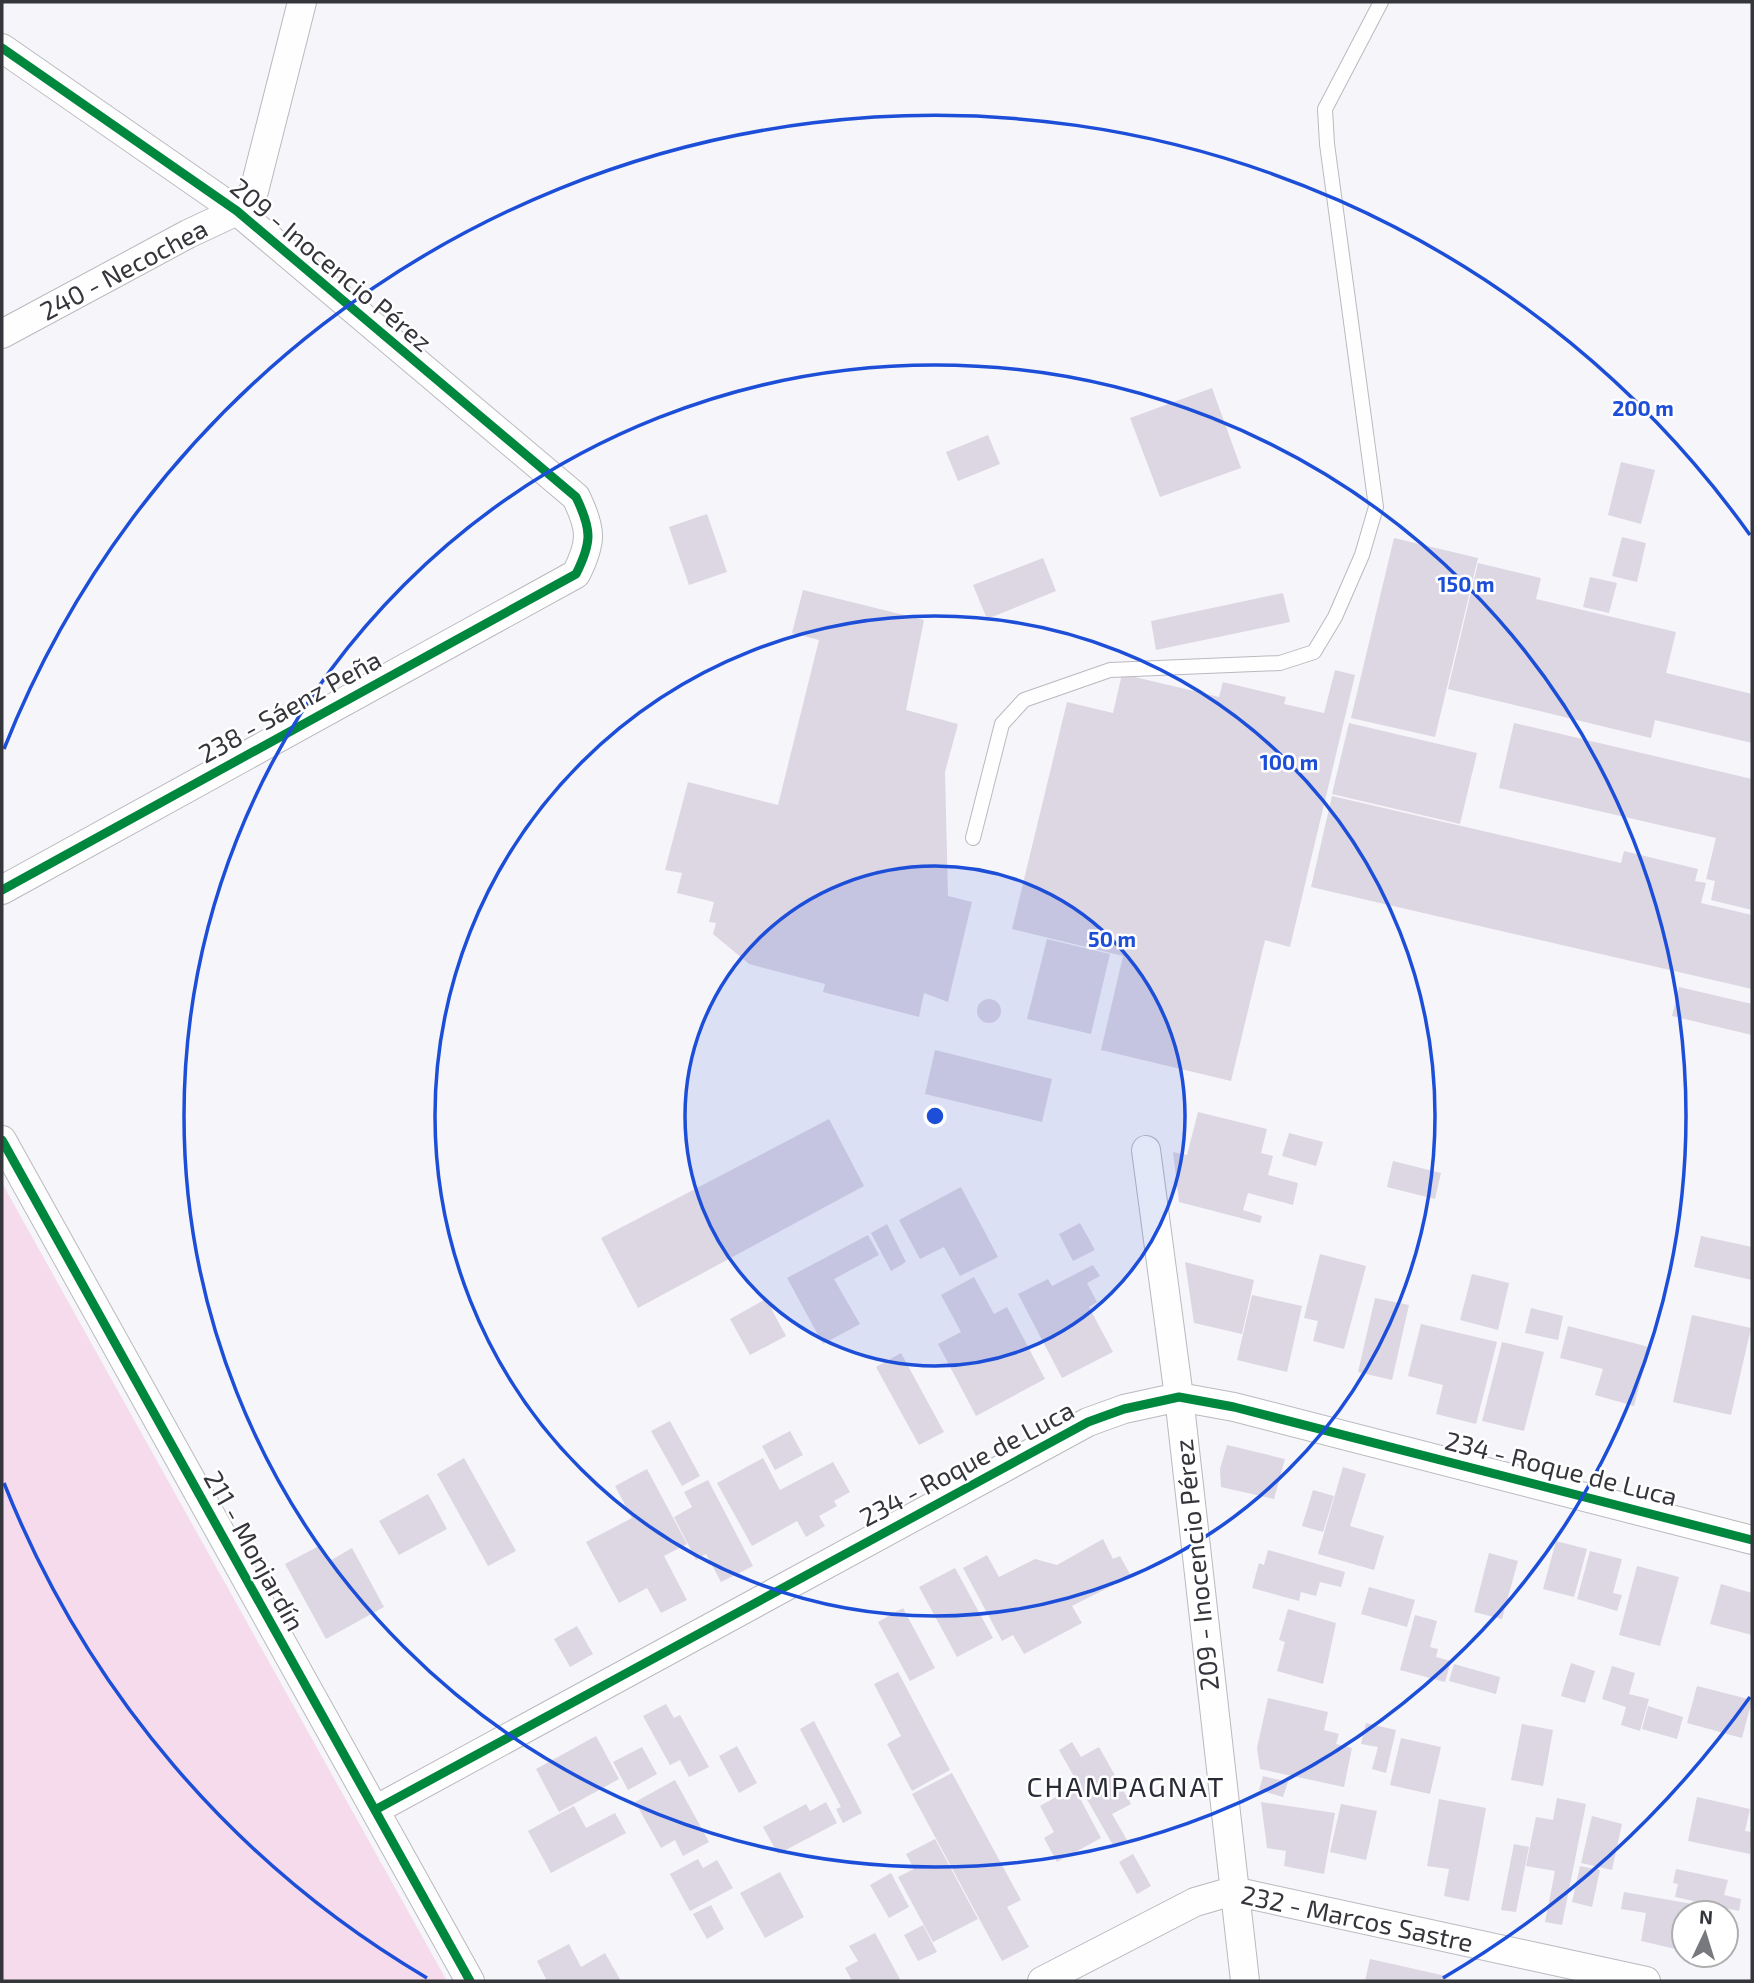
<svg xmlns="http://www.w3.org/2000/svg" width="1754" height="1983" viewBox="0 0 1754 1983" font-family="'Exo 2',sans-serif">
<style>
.green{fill:#f5dbec}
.building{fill:#ddd7e3}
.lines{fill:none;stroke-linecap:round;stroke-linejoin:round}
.service-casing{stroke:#b9babf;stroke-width:16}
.minor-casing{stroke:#b9babf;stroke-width:30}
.service{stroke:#fefefe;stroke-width:14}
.minor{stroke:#fefefe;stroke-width:28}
.cycleway-casing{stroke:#fff;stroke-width:13}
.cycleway{stroke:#00873e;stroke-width:9}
.ring{fill:none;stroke:#1d4ed8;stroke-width:3.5}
.labels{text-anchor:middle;stroke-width:5;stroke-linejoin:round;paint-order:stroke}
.street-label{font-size:26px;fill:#35363c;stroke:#fff}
.neighbourhood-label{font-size:28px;letter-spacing:2px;fill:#292b37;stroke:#fff}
.centre{fill:#1d4ed8;stroke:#fff;stroke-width:3.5}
.ring-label{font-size:21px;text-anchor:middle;font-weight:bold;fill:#1d4ed8;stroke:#fff;stroke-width:5;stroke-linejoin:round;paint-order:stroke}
</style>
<rect width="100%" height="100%" fill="#f5f5fa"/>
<!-- green -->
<path class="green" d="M2,1183L447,1981H2Z"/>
<!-- building -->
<path class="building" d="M1212,388L1241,468L1160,497L1130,418Z
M988,435L1000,464L958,481L946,452Z
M1621,462L1655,470L1641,524L1608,515Z
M707,514L727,572L689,585L669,527Z
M1622,537L1646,543L1637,582L1612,576Z
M1394,538L1478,558L1435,737L1351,718Z
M1043,558L1056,591L987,619L973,585Z
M1478,563L1541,578L1536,599L1676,632L1666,673L1752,694V743L1655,720L1651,738L1448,689Z
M1590,577L1617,583L1609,613L1583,607Z
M803,590L924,620L906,710L958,724L945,772L948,896L972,902L948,1002L924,993L919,1017L823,992L825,984L749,964L713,934L716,923L709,922L714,902L677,893L682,873L665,870L688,782L778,805L819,640L792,633Z
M1283,593L1290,622L1156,650L1151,621Z
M1335,670L1355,675L1290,947L1265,940L1231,1081L1101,1050L1123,956L1012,929L1067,702L1113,713L1122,674L1219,697L1223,682L1286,697L1284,704L1324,713Z
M1349,723L1477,753L1460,824L1332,794Z
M1514,723L1752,779V910L1711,900L1715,881L1706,879L1716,838L1499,788Z
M1332,796L1621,863L1624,851L1698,869L1695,881L1706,883L1701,903L1752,915V989L1311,887Z
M1047,939L1110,954L1091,1034L1027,1019Z
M1679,987L1752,1004V1035L1672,1016Z
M977 1011a12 12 0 1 1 24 0a12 12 0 1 1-24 0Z
M935,1050L1052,1079L1042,1122L925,1094Z
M1198,1112L1267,1129L1261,1153L1273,1156L1268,1175L1298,1183L1293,1205L1248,1193L1243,1210L1262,1216L1260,1223L1179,1202L1173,1152L1187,1155Z
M829,1119L864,1186L638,1308L601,1238Z
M1289,1133L1323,1142L1316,1166L1282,1156Z
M1393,1161L1441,1173L1435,1199L1387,1187Z
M961,1187L998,1257L960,1276L944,1247L920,1259L899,1220Z
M1080,1223L1095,1250L1073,1261L1059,1234Z
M887,1224L906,1262L891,1271L871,1233Z
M868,1235L879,1255L834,1279L860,1324L823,1344L787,1278Z
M1701,1236L1752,1247V1280L1694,1267Z
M1320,1254L1366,1266L1344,1349L1313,1341L1318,1321L1304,1318Z
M1185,1262L1254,1280L1242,1334L1194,1323Z
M1093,1265L1100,1276L1087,1283L1097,1302L1089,1307L1113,1352L1062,1378L1018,1294L1048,1279L1052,1286Z
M1472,1274L1509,1283L1498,1330L1460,1320Z
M974,1277L994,1314L1007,1307L1045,1379L976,1416L938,1344L961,1332L941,1295Z
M1252,1295L1302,1306L1287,1372L1237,1360Z
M1375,1298L1409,1305L1392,1380L1358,1372Z
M766,1299L786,1336L750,1355L730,1319Z
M1531,1308L1563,1316L1558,1340L1525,1333Z
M1692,1315L1751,1328L1731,1415L1673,1402Z
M1421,1324L1497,1342L1476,1424L1436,1414L1443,1385L1408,1376Z
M1568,1326L1649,1347L1634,1406L1595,1395L1603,1369L1560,1358Z
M1502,1342L1544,1352L1524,1431L1482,1421Z
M901,1353L944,1432L919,1445L876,1367Z
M670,1421L700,1476L682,1486L651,1431Z
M790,1431L803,1455L775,1470L762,1446Z
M1227,1445L1285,1459L1274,1499L1221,1487L1220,1469Z
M464,1458L516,1551L488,1566L437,1474Z
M763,1458L780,1490L833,1462L850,1492L834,1501L837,1506L819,1516L825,1526L806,1537L797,1521L752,1546L717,1483Z
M1343,1467L1366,1474L1350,1526L1384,1536L1374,1570L1318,1554Z
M647,1469L687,1544L664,1556L687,1600L661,1613L647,1588L619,1603L586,1542L632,1518L615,1486Z
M708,1480L753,1566L721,1582L706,1554L696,1560L674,1517L692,1507L684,1492Z
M1313,1490L1334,1496L1323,1532L1302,1526Z
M428,1494L447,1529L399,1555L379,1521Z
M1103,1539L1113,1559L1120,1556L1131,1576L1072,1606L1082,1623L1024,1654L1013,1635L1002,1641L963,1568L987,1555L999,1577L1035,1559L1057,1565Z
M1556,1541L1587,1549L1574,1597L1543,1589Z
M319,1546L328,1562L352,1548L384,1607L326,1639L285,1564Z
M1268,1550L1345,1572L1341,1587L1320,1582L1316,1596L1301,1592L1299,1601L1252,1588L1259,1563L1264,1565Z
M1590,1551L1622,1559L1613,1593L1622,1595L1617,1611L1577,1599Z
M1489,1553L1518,1561L1502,1619L1474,1612Z
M1637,1566L1679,1577L1660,1646L1619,1635Z
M955,1568L993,1638L957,1657L919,1587Z
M1721,1584L1752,1593V1635L1710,1624Z
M1369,1587L1415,1600L1407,1627L1361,1614Z
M903,1608L935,1668L910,1681L878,1622Z
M1288,1609L1336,1623L1323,1684L1277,1671L1285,1642L1279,1640Z
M1415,1615L1437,1621L1430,1647L1438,1649L1436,1657L1451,1661L1445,1682L1400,1670Z
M577,1626L593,1654L570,1667L554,1639Z
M1571,1663L1595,1671L1585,1703L1561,1696Z
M1454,1664L1500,1677L1496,1694L1449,1681Z
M1612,1666L1635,1673L1629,1694L1649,1699L1640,1731L1621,1725L1626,1707L1602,1699Z
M898,1672L950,1770L912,1791L887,1744L901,1736L874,1684Z
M1697,1686L1752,1700L1742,1738L1687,1723Z
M1268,1698L1328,1712L1324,1730L1339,1734L1336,1744L1352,1748L1344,1787L1260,1769L1257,1748Z
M666,1704L674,1718L680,1715L709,1767L689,1777L680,1760L670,1765L643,1716Z
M1648,1706L1683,1717L1677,1739L1642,1729Z
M814,1721L862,1813L843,1823L836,1809L841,1807L800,1729Z
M1366,1723L1396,1730L1386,1773L1372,1769L1378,1747L1361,1744Z
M1522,1724L1553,1730L1543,1786L1511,1780Z
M596,1736L619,1779L559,1812L536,1769Z
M1401,1738L1441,1747L1430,1794L1390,1785Z
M1072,1742L1081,1757L1099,1747L1131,1804L1112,1814L1127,1840L1114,1847L1059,1750Z
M737,1746L757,1783L739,1793L719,1756Z
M642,1747L657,1774L628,1790L613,1762Z
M952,1773L1021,1900L1007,1907L1029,1947L1002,1961L912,1794Z
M1263,1776L1288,1782L1283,1797L1259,1790Z
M675,1780L709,1842L683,1856L675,1840L661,1848L635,1802Z
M1074,1787L1101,1838L1057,1862L1044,1838L1054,1832L1040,1806Z
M1697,1797L1750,1809L1745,1831L1752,1832L1750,1854L1688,1841Z
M1557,1798L1586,1804L1562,1925L1545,1922L1555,1871L1526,1866L1536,1817L1553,1820Z
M1439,1799L1486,1808L1469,1901L1444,1896L1449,1869L1427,1866Z
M826,1802L837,1823L778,1854L763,1827L806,1804L810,1811Z
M1261,1802L1335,1813L1324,1874L1284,1866L1286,1851L1267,1848Z
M1341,1804L1377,1811L1366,1860L1330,1852Z
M574,1806L586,1828L615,1813L626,1833L551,1873L528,1831Z
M1592,1816L1622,1824L1612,1870L1581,1863Z
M935,1839L978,1919L933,1942L898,1877L914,1869L906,1854Z
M1514,1844L1529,1847L1516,1912L1501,1910Z
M1133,1854L1151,1886L1137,1894L1119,1862Z
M698,1859L703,1868L717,1860L733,1888L690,1911L670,1874Z
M1580,1866L1600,1870L1592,1907L1572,1902Z
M1676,1869L1728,1880L1724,1895L1741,1899L1739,1911L1675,1897L1678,1884L1673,1883Z
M780,1872L804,1917L765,1938L740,1893Z
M891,1873L909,1907L889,1918L870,1885Z
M1624,1892L1715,1908L1714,1913H1684V1951L1641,1941L1646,1913L1621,1909Z
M711,1905L724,1929L707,1939L693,1914Z
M923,1925L937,1952L918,1961L904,1935Z
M875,1933L901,1981H852L845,1968L858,1961L849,1946Z
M569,1944L581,1967L605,1953L621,1981H547L537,1961Z
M1370,1959L1446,1976L1445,1981H1365Z"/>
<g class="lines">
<!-- service casing -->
<g class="service-casing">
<path id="service" d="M973,838L1002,724L1024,700L1110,670L1280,663L1314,652L1335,617L1362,555L1376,507L1327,144L1325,109L1381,2"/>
</g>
<!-- minor casing -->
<g class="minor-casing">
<path id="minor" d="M2,48L237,211L576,497C592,530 592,542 576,574L2,890
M2,334L188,234L237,211L254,191L302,2
M2,1140L470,1981
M1146,1150L1179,1397L1245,1981
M375,1810L1088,1422L1124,1409L1179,1397L1234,1407L1752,1540
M1042,1981L1195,1902L1233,1891L1646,1981"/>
</g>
<!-- service -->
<use href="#service" class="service"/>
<!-- minor -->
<use href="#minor" class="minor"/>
<!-- cycleway casing -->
<g class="cycleway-casing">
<path id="cycleway" d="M2,48L237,211L576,497C592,530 592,542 576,574L2,890
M2,1140L470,1981
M375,1810L1088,1422L1124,1409L1179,1397L1234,1407L1752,1540"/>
</g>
<!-- cycleway -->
<use href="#cycleway" class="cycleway"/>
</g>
<!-- distance rings -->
<circle cx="935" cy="1116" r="250" fill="#1d4ed8" fill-opacity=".12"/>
<g class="ring">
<circle cx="935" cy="1116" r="250"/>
<circle cx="935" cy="1116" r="500"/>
<circle cx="935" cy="1116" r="751"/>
<path d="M1750 1697A1001 1001 0 0 1 1443 1978M427 1978A1001 1001 0 0 1 4 1483M4 749A1001 1001 0 0 1 1750 535"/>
</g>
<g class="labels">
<!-- street labels -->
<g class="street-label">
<text transform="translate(331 265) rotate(40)" y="9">209 - Inocencio Pérez</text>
<text transform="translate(124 270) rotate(-28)" y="9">240 - Necochea</text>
<text transform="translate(290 707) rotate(-29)" y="9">238 - Sáenz Peña</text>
<text transform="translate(967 1464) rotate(-28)" y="9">234 - Roque de Luca</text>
<text transform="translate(1561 1469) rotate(14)" y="9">234 - Roque de Luca</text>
<text transform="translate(254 1551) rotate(61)" y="9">211 - Monjardín</text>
<text transform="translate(1197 1565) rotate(-96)" y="9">209 - Inocencio Pérez</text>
<text transform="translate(1357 1919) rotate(12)" y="9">232 - Marcos Sastre</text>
</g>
<!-- neighbourhood labels -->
<g class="neighbourhood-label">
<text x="1126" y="1797">CHAMPAGNAT</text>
</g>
</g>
<circle cx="935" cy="1116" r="10" class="centre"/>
<g class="ring-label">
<text x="1643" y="416">200 m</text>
<text x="1466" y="592">150 m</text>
<text x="1289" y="770">100 m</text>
<text x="1112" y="947">50 m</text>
</g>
<!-- border -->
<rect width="1754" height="1983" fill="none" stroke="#35363c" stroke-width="7"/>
<!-- north arrow -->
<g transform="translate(1705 1934) rotate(4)"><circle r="33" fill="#ffffff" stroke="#aeafb1" stroke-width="2"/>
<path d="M0-5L12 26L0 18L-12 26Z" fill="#78797e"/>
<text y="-10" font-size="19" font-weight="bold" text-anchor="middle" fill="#35363c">N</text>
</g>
</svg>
